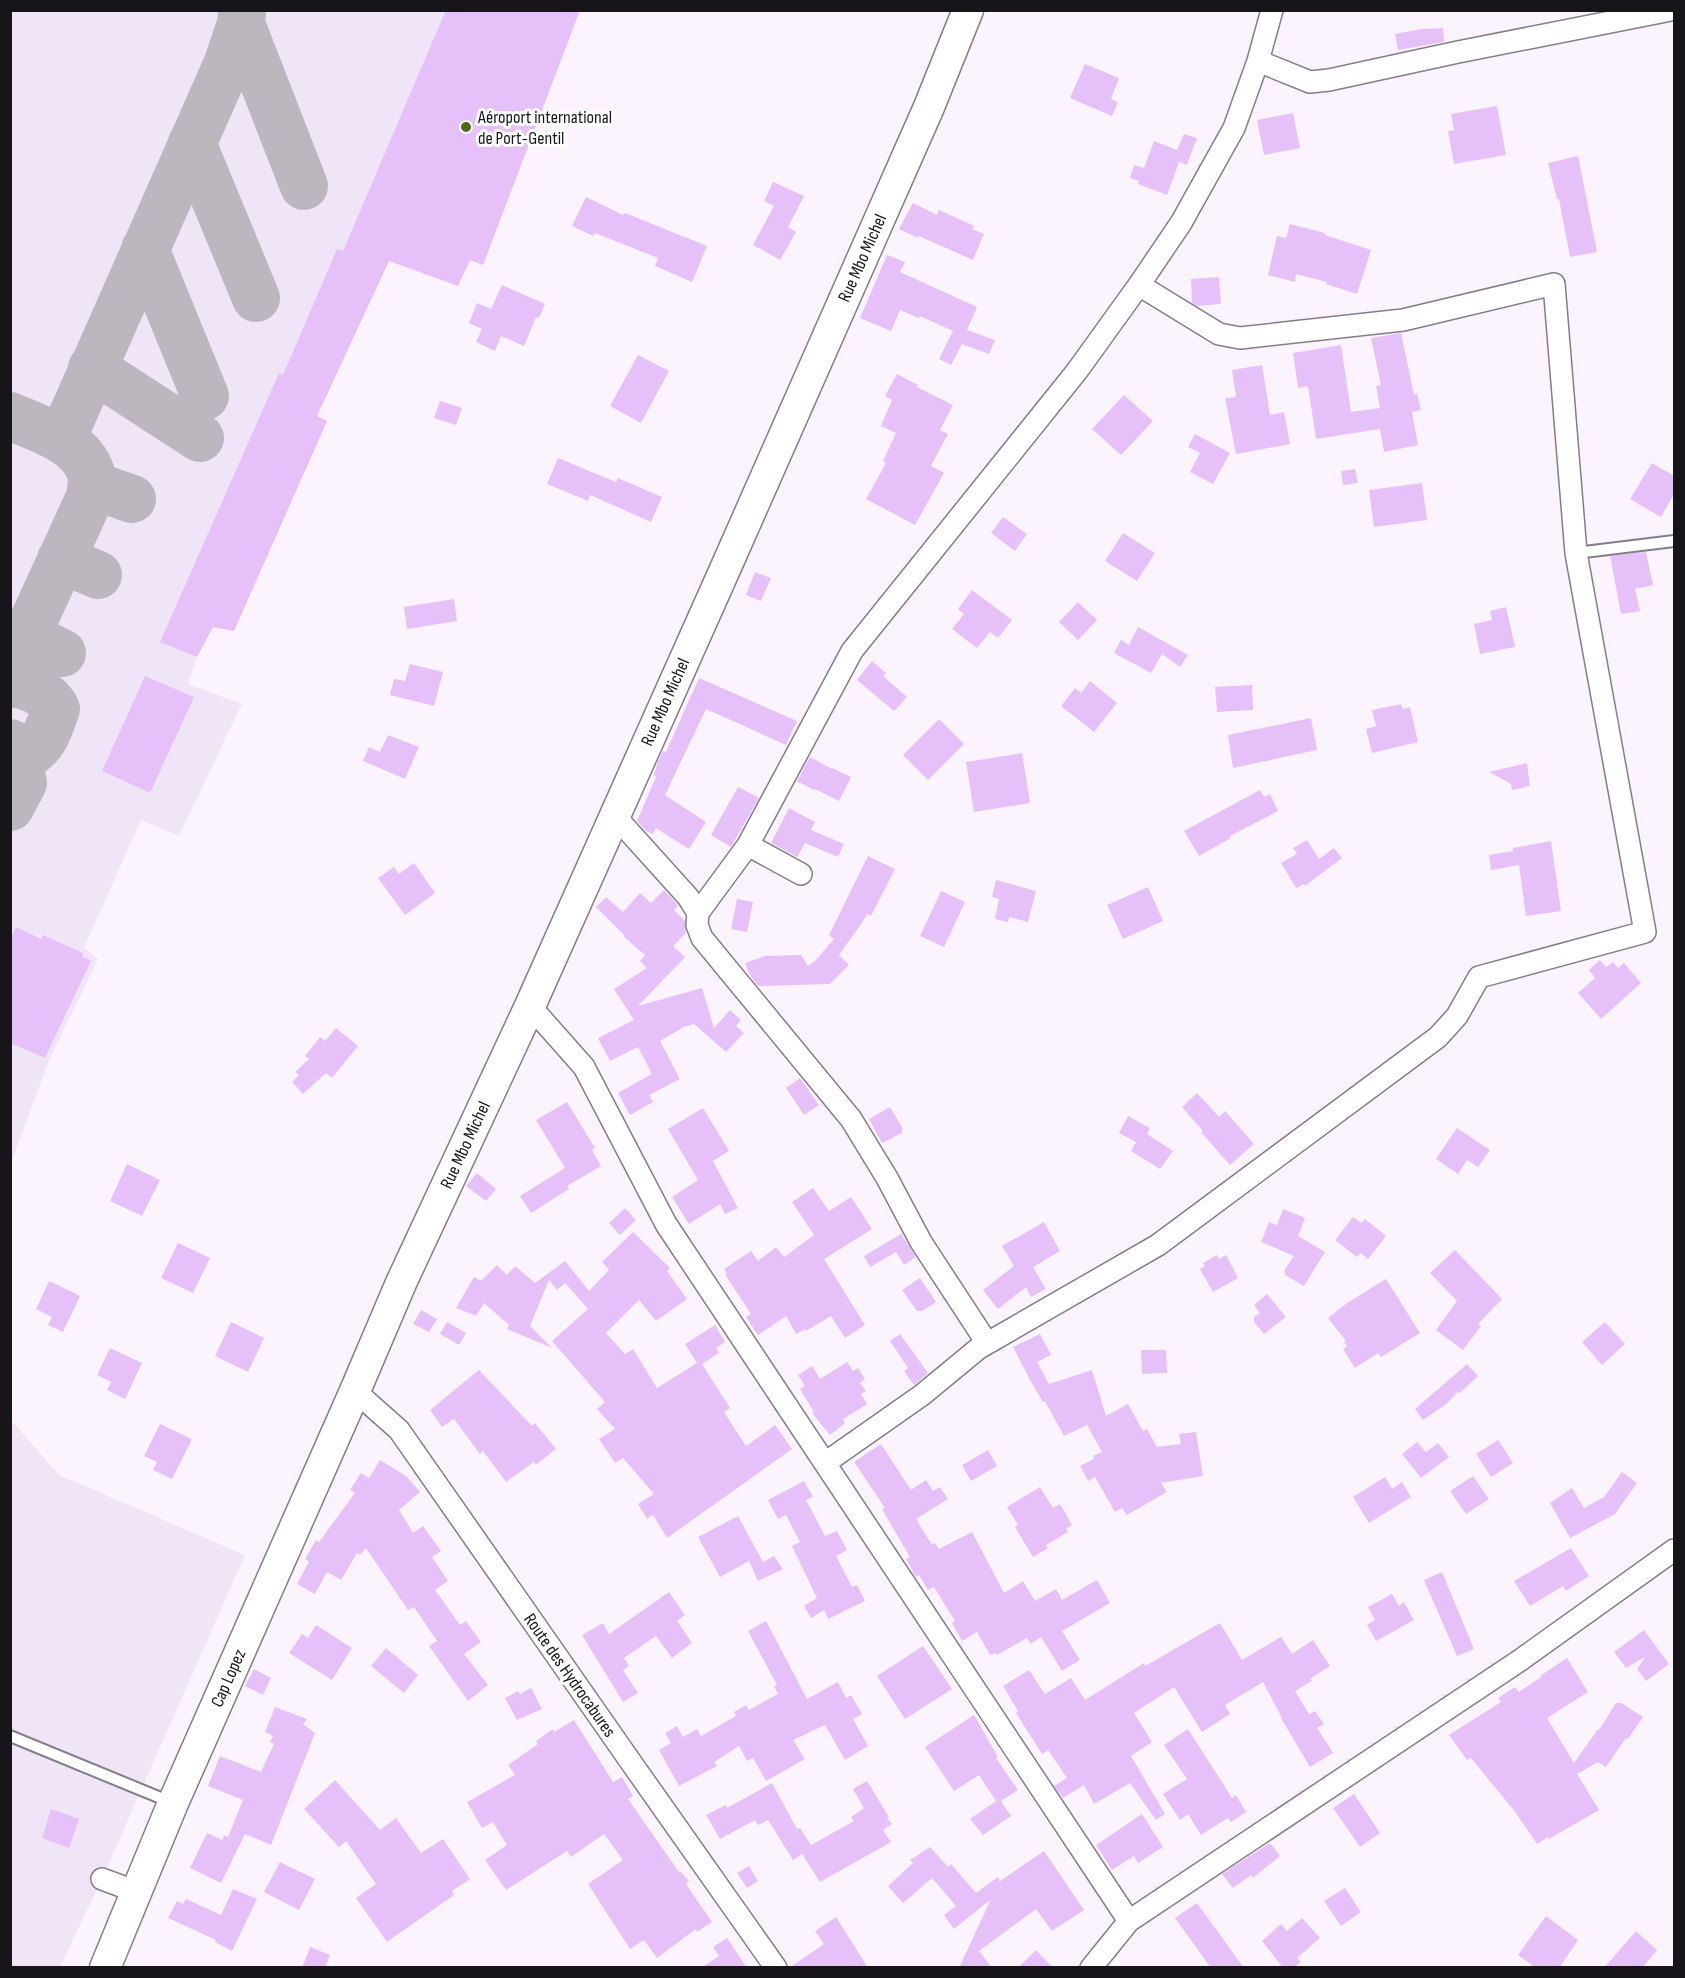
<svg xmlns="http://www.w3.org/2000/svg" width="1685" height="1978" viewBox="0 0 1685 1978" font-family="'Sofia Sans Condensed',sans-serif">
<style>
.built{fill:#f0e5f6}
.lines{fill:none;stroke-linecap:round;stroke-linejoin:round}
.taxiway{stroke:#bcb6bf;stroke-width:48}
.building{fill:#e6c1f9}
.lane-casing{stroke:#837d87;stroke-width:14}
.street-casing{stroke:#837d87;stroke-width:24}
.secondary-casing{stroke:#837d87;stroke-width:33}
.lane{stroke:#fff;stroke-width:10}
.street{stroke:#fff;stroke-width:21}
.secondary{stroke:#fff;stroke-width:30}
.poi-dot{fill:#516715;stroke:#fff;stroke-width:2}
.labels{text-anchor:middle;stroke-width:6;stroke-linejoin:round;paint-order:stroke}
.poi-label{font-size:18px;fill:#171519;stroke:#fff;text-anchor:start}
.street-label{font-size:18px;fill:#171519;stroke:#fff}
</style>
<rect width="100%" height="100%" fill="#fbf4ff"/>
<!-- built -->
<path class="built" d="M11,11H580L483,265L470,260L458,286L387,260L385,269L317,416L327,421L234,631L213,627L197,657L188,684L242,704L179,836L141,820L84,948L98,959L50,1058L11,1163Z
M10,1419L59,1475L245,1555L102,1879L60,1967H11Z"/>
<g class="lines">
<!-- taxiway -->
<path class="taxiway" d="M241,24L304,186
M192,143L256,298
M145,249L205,396
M92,368L200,438
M10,416C39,429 80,440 91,473C93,480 91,489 90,497L10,672
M62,439L227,65L241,24L242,10
M92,485L132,499
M61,559L98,575
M27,636L62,653
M10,684C26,683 49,694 56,709C50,724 46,743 31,752L10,743
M10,764L20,769L23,783L10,807"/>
</g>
<!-- building -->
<path class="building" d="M446,10H580L483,265L470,260L458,286L389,261L317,416L327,421L234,631L213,627L197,657L160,642L279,373L283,375L337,249L343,251Z
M1443,28L1444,42L1398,50L1395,34L1422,29Z
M1085,64L1119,78L1111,99L1118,102L1112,116L1070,98Z
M1497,106L1506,155L1454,164L1448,131L1454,130L1451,114Z
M1293,113L1300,148L1264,155L1257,120Z
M1184,134L1197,138L1187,165L1179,162L1167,195L1138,184L1139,181L1130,178L1134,165L1144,168L1154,141L1177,150Z
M1578,156L1597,252L1570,257L1559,199H1557L1548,163Z
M773,182L804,196L788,227L796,232L780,260L753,245L774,206L764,201Z
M586,197L623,215L625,213L707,246L692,282L655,266L658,258L595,233L593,236L572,226Z
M913,203L937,215L939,210L974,226L972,229L984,234L973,260L919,236L918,238L899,229Z
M1290,224L1325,233V235L1371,250L1357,294L1326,284L1327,282L1296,274L1295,282L1268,275L1277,236L1286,238Z
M887,255L905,262L900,272L977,307L967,330L995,340L989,354L962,344L951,365L939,359L953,331L920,316L919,318L900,310L891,331L860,318Z
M1219,277L1221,304L1197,306L1192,303L1191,279Z
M502,285L545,304L539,318L536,317L524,346L501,336L495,351L476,342L482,329L469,323L477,303L491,309Z
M1401,333L1414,395L1417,394L1421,410L1412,412L1418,445L1384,452L1380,429L1316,439L1308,386L1298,388L1293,353L1341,345L1351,412L1380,408L1376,386L1381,385L1371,338Z
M638,355L669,371L641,423L610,406Z
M1262,365L1270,415L1284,412L1290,444L1236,454L1225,398L1236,397L1232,370Z
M897,374L918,385L917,387L953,405L940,430L948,434L931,466L944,473L915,525L866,499L886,463L883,461L896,433L881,426L892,400L885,396Z
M1124,395L1153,421L1121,455L1092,429Z
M440,401L462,408L456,425L434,418Z
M1195,434L1230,453L1213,484L1190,472L1200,453L1188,447Z
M558,458L616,482L618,478L662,497L651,522L590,495L588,501L547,484Z
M1652,463L1674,476V494L1661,517L1630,499Z
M1355,469L1358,483L1343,485L1341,471Z
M1422,483L1427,520L1374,527L1369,490Z
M1003,517L1027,534L1015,551L991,533Z
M1123,533L1155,553L1137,581L1105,561Z
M1646,552L1653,585L1635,589L1640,611L1621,614L1610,556Z
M755,572L771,578L761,601L746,595Z
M972,590L1012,620L998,638L990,632L977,648L952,629L964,614L958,609Z
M454,599L457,621L407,629L404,607Z
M1078,602L1097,620L1078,640L1059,622Z
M1506,607L1515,647L1480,654L1474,624L1492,620L1490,611Z
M1138,627L1188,655L1180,667L1162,654L1151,673L1114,653L1121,640L1129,645Z
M872,661L886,673L883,676L907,697L894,711L857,680Z
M410,664L443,672L434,706L390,695L394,679L405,681Z
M145,676L194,697L150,793L102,771Z
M699,678L797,721L786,745L706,709L665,795L706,822L689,849L656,828L653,834L646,831L637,821L656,777L654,775L658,761L663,751L666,752Z
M1090,681L1117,703L1094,732L1061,706L1075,688L1081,693Z
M1252,685L1253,710L1217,712L1215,687Z
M1401,704L1403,709L1410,707L1418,742L1372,753L1366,729L1376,726L1372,710Z
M1311,718L1317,750L1233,768L1228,735Z
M939,719L964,744L928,780L903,755Z
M388,735L419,747L405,779L363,761L369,747L380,752Z
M1022,753L1030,803L974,812L966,762Z
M810,757L832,769V768L851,777L839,801L815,789L814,790L797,781Z
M1527,763L1530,786L1512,790L1511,784L1489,772Z
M738,787L759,798L731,847L711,835Z
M1260,790L1264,797L1270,794L1278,811L1230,836L1231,838L1199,856L1184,831Z
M789,808L815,822L811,830L844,844L838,857L805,843L797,857L771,843Z
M1307,840L1319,859L1334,848L1342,858L1305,886L1304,884L1296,888L1281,863L1297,854L1293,848Z
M1551,841L1561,911L1526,916L1519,865L1491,870L1489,855L1513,851V848Z
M868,856L895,869L871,916L868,914L839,955L849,965L830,984L758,986L751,977L745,963L765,956L801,955L808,966L816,960L834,939L829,935Z
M414,863L435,893L405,915L378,878L394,867L399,874Z
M996,880L1036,891L1028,922L1009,917L1008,922L995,919L999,899L992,897Z
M1148,887L1163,921L1123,939L1107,905Z
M664,890L678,905L674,910L685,921L686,933L673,946L685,957L638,1006L702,988L714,1028L730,1010L741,1020L736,1026L744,1033L726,1052L694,1024L684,1027L660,1041L680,1079L649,1095L653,1102L630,1115L618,1093L652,1074L638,1047L610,1061L598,1038L634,1020L614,989L647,968L640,961L645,955L624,937L625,936L596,907L606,897L623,912L640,893L651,903Z
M941,891L965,902L944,947L920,936Z
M737,899L753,902L747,932L731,929Z
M16,927L41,939L43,935L83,953L82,957L91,961L45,1058L10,1043V940Z
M1600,960L1606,967L1613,962L1618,968L1624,963L1641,983L1601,1019L1578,993L1595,978L1589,970Z
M336,1028L358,1046L332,1078L326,1073L303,1094L292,1082L299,1075L295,1072L309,1059L305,1056L320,1037L325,1041Z
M800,1078L819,1105L804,1115L786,1088Z
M1197,1093L1219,1117L1225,1111L1254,1144L1230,1165L1201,1132L1203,1131L1182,1107Z
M567,1102L595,1148L592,1150L601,1166L567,1186L569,1189L531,1213L520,1196L565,1168L536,1120Z
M890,1107L902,1127V1133L882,1143L869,1119Z
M703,1108L729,1151L713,1161L738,1208L725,1214L720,1204L689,1224L672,1197L698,1180L668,1129Z
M1128,1116L1150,1128L1147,1134L1173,1151L1160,1169L1131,1151L1136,1142L1119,1133Z
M1457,1128L1490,1150L1478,1167L1467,1160L1458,1174L1436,1159Z
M127,1164L160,1180L142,1216L110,1201Z
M477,1173L496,1189L486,1201L466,1186Z
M813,1188L829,1211L851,1197L872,1229L824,1259L865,1325L845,1338L831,1316L806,1331L805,1329L796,1334L786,1316L758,1335L746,1317L751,1314L725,1274L727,1273L724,1269L751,1251L758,1261L776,1247L784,1257L814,1235L792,1202Z
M625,1208L636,1220L620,1235L609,1223Z
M1283,1209L1305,1218L1298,1236L1325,1252L1304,1286L1285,1275V1269L1294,1256L1261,1242L1269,1222L1277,1225Z
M1353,1217L1361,1223L1365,1219L1386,1236L1368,1259L1361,1253L1357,1257L1335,1240Z
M1044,1222L1060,1251L1033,1267L1046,1289L1031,1297L1026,1287L998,1309L983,1290L1014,1266L1002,1246Z
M633,1232L670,1268L667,1271L687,1299L656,1321L639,1300L606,1333L625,1354L633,1349L657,1388L697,1363L685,1344L715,1325L725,1342L716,1348L719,1353L702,1364L730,1408L724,1412L746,1446L775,1425L792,1449L667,1538L653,1515L647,1519L638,1504L654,1494L623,1458L615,1463L599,1439L615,1429L597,1409L605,1402L552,1341L588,1309L565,1283L557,1290L549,1280L530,1326L552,1348L507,1329L509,1325L484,1303L476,1316L456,1308L474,1277L481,1281L497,1265L507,1275L515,1266L535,1283L565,1261L589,1291L609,1270L602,1262Z
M901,1234L916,1257L904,1265L896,1252L870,1267L864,1256Z
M178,1243L210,1258L193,1293L161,1278Z
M1455,1250L1502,1299L1478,1324L1481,1326L1463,1350L1436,1330L1457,1301L1430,1273Z
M1217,1255L1219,1259L1226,1255L1238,1278L1213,1292L1200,1269L1205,1266L1203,1263Z
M920,1278L936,1302L922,1311H917L902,1290Z
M1386,1279L1420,1333L1381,1357L1378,1353L1355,1368L1343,1349L1347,1346L1344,1342L1346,1341L1328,1318L1347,1303Z
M49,1281L80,1296L63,1332L48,1325L52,1317L36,1309Z
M1267,1294L1286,1317L1264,1334L1254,1322V1317L1260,1313L1254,1305Z
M421,1310L437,1319L429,1332L413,1324Z
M231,1322L264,1338L248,1372L215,1356Z
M447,1322L466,1333L459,1345L440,1334Z
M1605,1322L1625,1344L1602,1365L1582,1342Z
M900,1334L928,1373L914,1385L904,1371L908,1368L890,1341Z
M1040,1334L1051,1355L1037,1362L1049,1384L1092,1370L1106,1416L1128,1404L1143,1431L1147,1429L1157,1447L1181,1444L1179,1434L1196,1432L1203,1476L1161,1483L1167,1492L1127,1515L1122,1508L1115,1512L1095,1477L1088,1481L1080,1466L1094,1459L1093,1456L1102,1452L1087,1425L1064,1436L1045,1401L1043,1402L1031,1382L1013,1347Z
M110,1348L142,1363L125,1399L107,1390L111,1382L97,1375Z
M1141,1350H1166L1167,1373L1142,1374Z
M847,1362L853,1371L858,1368L865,1379L860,1383L866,1391L861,1394L867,1404L843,1419L845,1423L830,1435L812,1413L814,1412L800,1389L805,1386L798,1375L812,1366L820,1379Z
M1467,1364L1478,1376L1460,1393L1458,1392L1445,1405L1423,1420L1415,1409Z
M479,1370L532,1426L535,1423L556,1449L536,1465L534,1462L506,1482L483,1451L480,1454L454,1419L442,1427L430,1410Z
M160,1424L192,1439L172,1479L153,1470L157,1462L144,1456Z
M1498,1440L1513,1463L1491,1477L1476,1454Z
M1417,1442L1426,1452L1438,1443L1449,1457L1421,1478L1402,1454Z
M881,1444L911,1490L926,1480L933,1491L940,1487L948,1499L916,1519L932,1545L935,1543L939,1549L972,1532L1004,1593L1023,1581L1035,1601L1056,1589L1062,1600L1097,1580L1110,1603L1062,1631L1080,1660L1062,1671L1041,1637L1031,1644L1027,1638L997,1655L996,1653L990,1655L977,1632L962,1641L952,1623L955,1621L934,1587L928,1590L919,1575L916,1577L906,1559L910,1557L882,1509L885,1508L854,1462Z
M988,1450L997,1466L971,1481L962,1465Z
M380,1460L406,1476L420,1492L399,1510L413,1533L423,1526L441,1551L432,1557L448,1581L435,1590L460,1625L466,1621L481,1642L464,1654L488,1685L468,1701L429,1646L437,1641L414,1607L408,1610L366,1548L360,1555L357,1553L341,1580L327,1572L315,1594L297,1584L309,1562L305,1559L316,1540L319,1542L355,1493L350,1490L361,1473L369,1478Z
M1622,1472L1637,1483L1615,1514L1570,1538L1550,1503L1572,1488L1584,1508L1604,1497Z
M1473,1476L1489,1499L1466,1514L1450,1491Z
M1385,1477L1392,1489L1402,1482L1411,1497L1369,1523L1353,1497Z
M804,1481L813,1497L806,1500L825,1536L837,1531L847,1550L836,1556L852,1587L857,1585L865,1601L828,1619L824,1610L811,1618L804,1606L817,1598L792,1546L800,1542L786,1515L778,1519L768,1500Z
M1040,1487L1053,1508L1060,1504L1072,1525L1066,1529L1068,1532L1046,1545L1048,1548L1033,1557L1015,1527L1018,1525L1007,1507Z
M738,1516L763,1562L774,1556L783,1569L758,1581L749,1561L720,1577L698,1537Z
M1571,1548L1589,1576L1566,1591L1563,1586L1530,1606L1514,1581Z
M1442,1572L1474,1649L1457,1656L1424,1580Z
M669,1592L685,1615L677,1621L692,1643L672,1658L656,1636L624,1658L629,1666L623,1670L638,1693L623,1702L582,1635L603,1623L609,1634Z
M1392,1594L1399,1606L1404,1602L1414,1620L1376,1641L1367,1625L1375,1620L1368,1607Z
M766,1621L807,1699L838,1682L846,1698L851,1695L862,1714L853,1719L868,1746L845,1760L825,1725L793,1740L805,1759L766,1781L753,1758L747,1761L739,1746L714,1762L717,1766L679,1786L659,1750L671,1743L665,1733L677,1726L683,1737L697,1729L701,1736L736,1716L734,1712L746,1705L749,1710L778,1694L774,1686L777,1685L748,1631Z
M1220,1623L1242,1660L1281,1637L1292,1654L1313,1640L1330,1666L1310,1679L1312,1681L1295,1691L1309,1714L1315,1711L1324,1724L1317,1728L1333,1753L1310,1767L1281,1718H1282L1263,1682L1225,1705L1230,1714L1202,1732L1174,1687L1134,1713L1152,1742L1131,1756L1165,1814L1156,1820L1130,1783L1094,1804L1084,1785L1063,1798L1054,1786L1067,1778L1048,1750L1042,1754L1016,1713L1018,1711L1003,1686L1029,1670L1045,1694L1071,1678L1085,1700L1144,1663L1145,1666Z
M316,1625L352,1648L332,1680L289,1653L302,1634L308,1638Z
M1644,1630L1669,1664L1646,1681L1637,1669L1645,1657L1626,1668L1614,1652Z
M923,1646L952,1689L905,1719L877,1676Z
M386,1648L418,1675L404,1693L371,1666Z
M1567,1658L1588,1692L1547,1718L1574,1763L1598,1729L1599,1730L1616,1703H1621L1643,1717L1628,1739L1626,1738L1606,1767L1598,1762L1577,1774L1599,1810L1549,1839L1548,1837L1537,1844L1516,1813L1471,1758L1467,1760L1449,1735L1501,1702L1498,1698L1515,1687L1519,1692L1541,1677L1540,1676Z
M254,1669L271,1678L263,1695L245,1686Z
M531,1688L542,1709L517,1720L505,1698L518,1691L520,1694Z
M275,1707L307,1719L303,1724L315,1733L271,1845L245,1834L221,1883L190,1868L207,1833L222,1840L224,1835L228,1837L243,1800L208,1786L220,1756L261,1772L274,1744L270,1742L273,1736L265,1732Z
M974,1715L998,1757L996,1758L1018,1790L1001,1801L1011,1816L983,1835L970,1819L996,1801L979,1775L954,1791L925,1747Z
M574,1720L613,1782L622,1777L633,1796L628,1799L679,1872L680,1871L689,1881L686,1884L712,1922L697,1932L696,1929L657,1958L644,1940L630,1949L588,1884L623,1860L604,1834L571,1857L567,1851L506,1890L485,1860L507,1845L493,1822L482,1828L467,1802L515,1775L508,1765L538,1744L536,1741L553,1729L554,1732Z
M1188,1729L1232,1798L1236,1795L1246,1812L1231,1822L1228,1818L1201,1835L1188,1814L1180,1820L1163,1794L1187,1779L1164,1745Z
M335,1780L380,1830L396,1818L421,1853L443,1839L470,1879L452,1891L454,1895L387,1942L356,1898L376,1884L346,1841L339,1847L304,1809Z
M867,1781L889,1817L887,1818L892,1824L883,1830L891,1842L820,1882L802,1854L793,1860L768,1820L758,1825L755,1820L720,1839L706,1815L726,1805L727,1808L772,1783L797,1829L800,1828L811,1845L854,1821L851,1817L864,1808L853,1789Z
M1354,1794L1380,1833L1360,1847L1333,1808Z
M51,1809L79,1819L69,1848L42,1838Z
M1142,1814L1163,1847L1138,1863L1134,1856L1112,1870L1096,1845Z
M1270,1843L1280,1856L1253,1878L1251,1875L1233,1888L1222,1874Z
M930,1847L948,1867L951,1864L976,1893L998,1877L1000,1881L1044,1851L1084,1910L1052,1931L1036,1909L979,1951L992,1968H959L991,1899L954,1929L944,1915L956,1906L932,1878L903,1903L888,1886L913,1863L910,1860Z
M280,1862L315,1879L299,1910L264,1892Z
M749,1866L758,1881L747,1888L737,1873Z
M1345,1888L1361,1912L1341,1926L1324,1901Z
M233,1889L257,1899L232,1951L215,1942L216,1940L168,1918L177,1901L183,1904L186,1899L221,1915Z
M1197,1903L1244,1968H1211L1175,1918Z
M1546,1916L1578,1940L1559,1968H1536L1518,1955Z
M836,1917L868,1968H789L824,1944L815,1931Z
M1302,1918L1320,1938L1297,1958L1301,1962L1293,1968H1283L1262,1941L1281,1924L1287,1931Z
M1636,1931L1657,1950L1642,1968H1604Z
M727,1938L747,1968H701L719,1956L713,1947Z
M310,1947L330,1955L325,1968H302Z
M1036,1950L1053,1968H1018Z"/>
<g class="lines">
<!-- lane casing -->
<g class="lane-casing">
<path id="lane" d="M1576,553L1674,541
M10,1736L173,1803"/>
</g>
<!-- street casing -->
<g class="street-casing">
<path id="street" d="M1258,61L1310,82L1329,80L1458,52L1671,10
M614,815L688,897L698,913L697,925L702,938L851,1119L887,1178L921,1242L987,1343
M748,845L852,651L1077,371L1139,285L1181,223L1234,128L1258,61L1272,10
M698,913L748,845L801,874
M530,1006L584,1067L666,1224L1129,1921
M355,1391L399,1430L635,1768L776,1968
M825,1463L922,1395L979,1348L1158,1245L1438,1037L1457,1016L1479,977L1645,932L1576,553L1554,284L1403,320L1240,338L1219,334L1139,285
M102,1879L137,1892
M1091,1968L1129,1921L1519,1661L1674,1550"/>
</g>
<!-- secondary casing -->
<g class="secondary-casing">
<path id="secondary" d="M105,1968L173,1803L355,1391L401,1283L530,1006L726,567L929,107L968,10"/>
</g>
<!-- lane -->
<use href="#lane" class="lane"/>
<!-- street -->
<use href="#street" class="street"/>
<!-- secondary -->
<use href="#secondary" class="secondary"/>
</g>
<!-- markers -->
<circle class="poi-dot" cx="466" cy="127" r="6"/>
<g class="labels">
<!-- poi labels -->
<g class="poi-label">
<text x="478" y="123">Aéroport international<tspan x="478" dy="21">de Port-Gentil</tspan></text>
</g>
<!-- street labels -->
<g class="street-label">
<text transform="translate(862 258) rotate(-66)" y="6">Rue Mbo Michel</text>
<text transform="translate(665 702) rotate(-66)" y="6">Rue Mbo Michel</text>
<text transform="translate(465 1145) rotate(-65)" y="6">Rue Mbo Michel</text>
<text transform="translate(570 1675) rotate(55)" y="6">Route des Hydrocabures</text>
<text transform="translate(228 1678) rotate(-66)" y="6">Cap Lopez</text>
</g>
</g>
<!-- border -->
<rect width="1685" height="1978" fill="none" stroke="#171519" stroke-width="24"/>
</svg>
